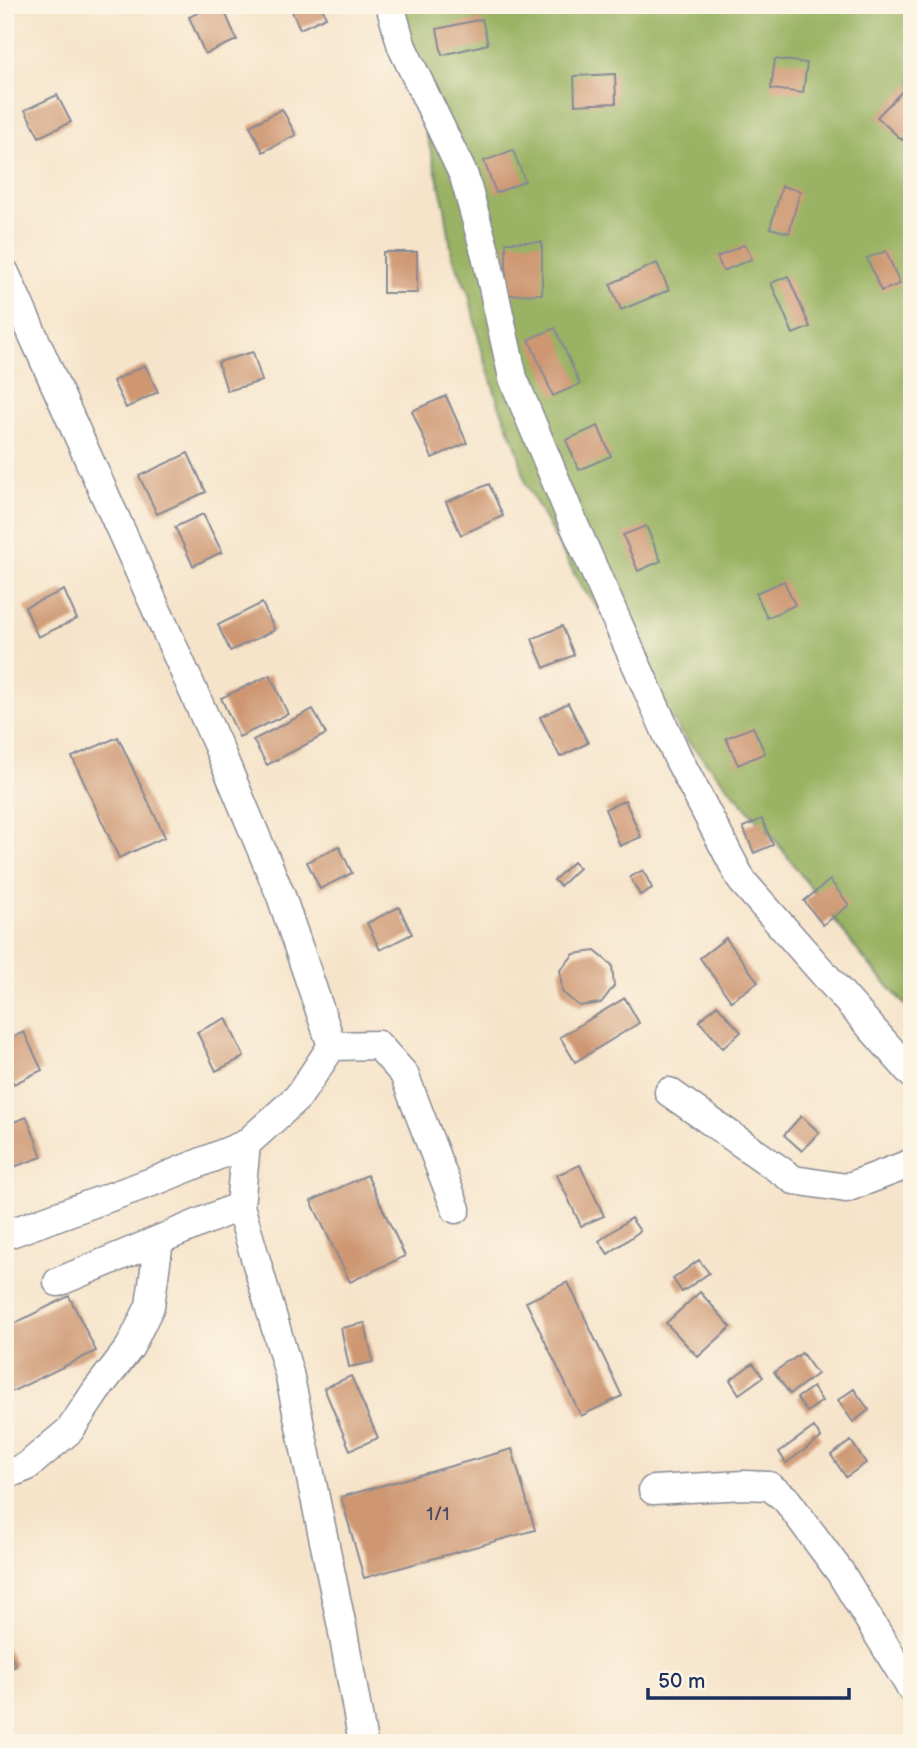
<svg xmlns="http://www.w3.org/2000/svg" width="917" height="1748" viewBox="0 0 917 1748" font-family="'Balsamiq Sans',sans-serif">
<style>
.forest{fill:#9ab264;stroke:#5a7061;stroke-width:2}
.building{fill:#ce9772}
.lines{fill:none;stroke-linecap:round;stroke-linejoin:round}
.minor-casing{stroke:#888a94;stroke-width:31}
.minor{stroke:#fff;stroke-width:28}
.labels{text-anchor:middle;stroke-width:7;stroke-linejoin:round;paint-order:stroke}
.number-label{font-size:19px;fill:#484963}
</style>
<rect width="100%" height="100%" fill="#fcf5e5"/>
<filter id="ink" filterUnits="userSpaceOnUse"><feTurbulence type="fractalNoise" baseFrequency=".0143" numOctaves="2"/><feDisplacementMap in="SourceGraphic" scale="14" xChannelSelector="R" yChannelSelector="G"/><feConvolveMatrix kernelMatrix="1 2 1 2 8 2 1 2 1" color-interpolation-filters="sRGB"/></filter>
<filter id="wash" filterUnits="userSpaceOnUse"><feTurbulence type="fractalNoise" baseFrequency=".00686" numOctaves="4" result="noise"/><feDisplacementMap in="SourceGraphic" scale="28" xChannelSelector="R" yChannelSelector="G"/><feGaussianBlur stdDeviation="1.57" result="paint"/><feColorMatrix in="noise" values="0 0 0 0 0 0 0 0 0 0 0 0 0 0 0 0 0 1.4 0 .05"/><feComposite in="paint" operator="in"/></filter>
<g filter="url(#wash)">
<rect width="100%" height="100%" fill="#f6e4ca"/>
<!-- forest -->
<path class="forest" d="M388,5H912V1013L860,954L775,840L683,736L610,624L581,586L526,484L517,448L499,405L480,344L469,294L452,255L445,208L419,104Z"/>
<g id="blocks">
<!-- building -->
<path class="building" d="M215,5H222L237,40L205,54L189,17Z
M289,5H321L326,17L300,29Z
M482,19L488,44L442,55L437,29Z
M775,59L807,63L803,93L771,89Z
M615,74L616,103L575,105L574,76Z
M909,84L912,87V130L902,140L877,117Z
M57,95L71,122L39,137L25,110Z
M282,109L296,135L263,152L250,126Z
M513,150L525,181L496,193L484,161Z
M782,186L800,191L789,233L770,228Z
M506,242H542V294L506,295Z
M745,244L752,259L723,271L717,257Z
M886,251L900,284L881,291L867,258Z
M383,252H417V293H383Z
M657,263L669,290L621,310L610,284Z
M788,276L810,327L793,334L771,283Z
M555,328L580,384L553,396L529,339Z
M253,352L262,381L227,391L218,362Z
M145,365L158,392L126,408L113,381Z
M446,396L467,443L432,458L412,411Z
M598,426L611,456L579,470L566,440Z
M188,453L206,492L157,514L139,476Z
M489,484L503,516L461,535L446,502Z
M203,514L222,552L193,566L175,527Z
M646,526L661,561L638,571L623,535Z
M784,581L795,605L767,618L756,593Z
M64,590L77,619L38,637L25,607Z
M262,603L275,630L230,651L218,625Z
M562,626L574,655L544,668L532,639Z
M270,675L288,714L239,737L221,698Z
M568,703L588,743L560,757L540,717Z
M313,709L326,734L267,765L253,740Z
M753,727L765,753L738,765L726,738Z
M118,737L165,837L119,858L72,757Z
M625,800L641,837L620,846L605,809Z
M762,819L773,845L754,853L743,827Z
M339,846L352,873L320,889L307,862Z
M573,862L579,868L560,886L554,880Z
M643,870L652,888L640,895L630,877Z
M830,880L849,905L823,925L804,901Z
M399,907L412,934L380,950L367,923Z
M726,938L758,982L731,1001L700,958Z
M595,951L612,965L614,986L601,1003L579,1006L562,992L560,970L574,954Z
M625,998L639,1023L575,1062L560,1037Z
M717,1005L741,1032L723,1048L699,1021Z
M226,1018L244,1057L216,1071L197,1032Z
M24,1032L42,1070L14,1084L5,1066V1040Z
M801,1116L819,1132L802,1151L784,1135Z
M27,1117L42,1157L5,1170V1125Z
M580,1165L604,1216L581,1226L557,1175Z
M367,1175L405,1256L350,1282L311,1201Z
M631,1218L640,1231L608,1254L599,1241Z
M699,1260L709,1273L682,1292L673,1279Z
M568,1282L622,1396L581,1416L526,1302Z
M700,1292L731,1327L698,1357L666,1323Z
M69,1296L96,1351L5,1395V1328Z
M365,1323L373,1362L349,1367L341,1328Z
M802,1353L817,1374L790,1394L774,1372Z
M753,1363L763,1377L739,1394L730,1380Z
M351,1376L378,1438L350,1450L324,1388Z
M813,1387L822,1401L807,1412L797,1398Z
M854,1389L869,1410L853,1422L838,1400Z
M814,1427L821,1438L786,1463L779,1452Z
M851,1441L866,1463L846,1477L831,1455Z
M512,1449L535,1530L364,1578L341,1497Z
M5,1645L16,1666L5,1671Z"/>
</g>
</g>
<g filter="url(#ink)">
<use href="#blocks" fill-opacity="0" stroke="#888a94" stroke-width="2"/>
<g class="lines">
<!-- minor casing -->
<g class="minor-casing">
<path id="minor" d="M390,5L402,47L464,176L486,255L513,378L575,527L677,756L742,881L912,1074
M5,273L217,744L281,896L332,1046L298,1097L246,1144L240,1206L289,1373L342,1627L363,1743
M332,1046L378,1045L404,1074L456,1209
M669,1092L794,1180L846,1188L912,1163
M5,1235L160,1179L246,1144
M58,1282L240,1206
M5,1475L26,1467L70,1430L96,1391L130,1347L150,1306L159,1240
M653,1490L744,1485L769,1486L786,1499L840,1572L912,1690"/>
</g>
<!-- minor -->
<use href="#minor" class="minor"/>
</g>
</g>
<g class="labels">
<!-- number labels -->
<g class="number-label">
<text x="438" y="1520">1/1</text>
</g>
</g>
<!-- margin -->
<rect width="917" height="1748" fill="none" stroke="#fcf5e5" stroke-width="28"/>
<!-- scale -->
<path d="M648 1688v10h201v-10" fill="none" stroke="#1b2f5e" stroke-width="3.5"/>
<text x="658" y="1688" font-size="21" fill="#1b2f5e" stroke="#fcf5e5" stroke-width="5" paint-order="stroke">50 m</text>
</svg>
